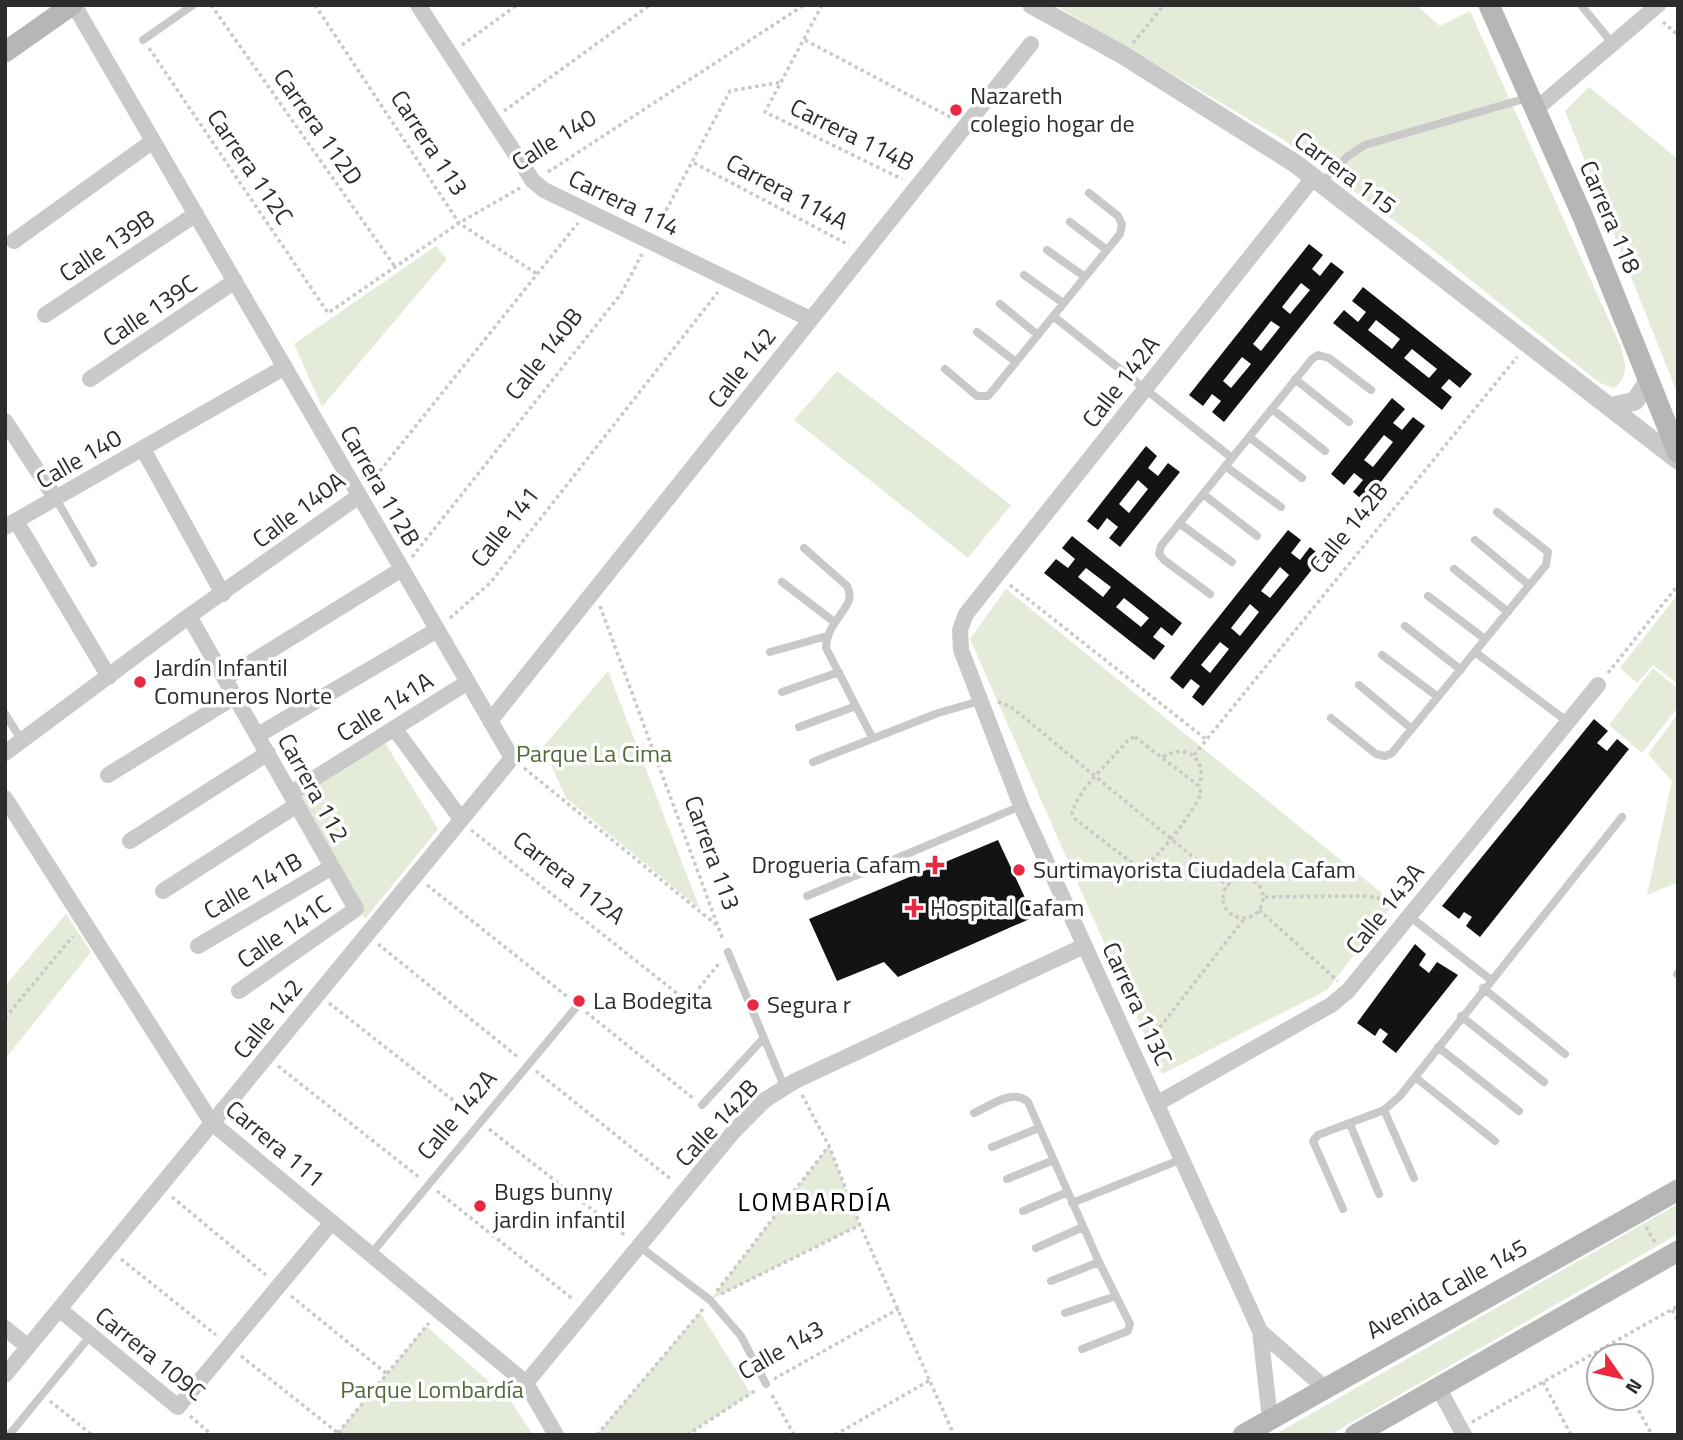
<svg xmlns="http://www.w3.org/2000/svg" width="1683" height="1440" viewBox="0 0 1683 1440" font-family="'Titillium Web',sans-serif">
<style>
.green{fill:#e4ebd9}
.building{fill:#131313;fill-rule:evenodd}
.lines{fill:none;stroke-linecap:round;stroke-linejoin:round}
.path{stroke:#c9c9c9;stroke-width:3.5;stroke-dasharray:3.5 3.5;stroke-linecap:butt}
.service{stroke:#c9c9c9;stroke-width:8}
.minor{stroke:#c9c9c9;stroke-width:16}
.tertiary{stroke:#c9c9c9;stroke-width:19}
.secondary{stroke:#b6b6b6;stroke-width:21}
.poi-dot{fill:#e92942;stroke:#fff;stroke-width:2.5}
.labels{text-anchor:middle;stroke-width:7;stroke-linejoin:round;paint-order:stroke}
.poi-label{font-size:24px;fill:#2c2c2c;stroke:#fff;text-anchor:start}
.street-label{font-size:24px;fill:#2c2c2c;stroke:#fff}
.park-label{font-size:24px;fill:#526939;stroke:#fff}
.neighbourhood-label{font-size:26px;letter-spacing:2px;fill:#000;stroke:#fff}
</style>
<rect width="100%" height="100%" fill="#fff"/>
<!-- green -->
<path class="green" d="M1055,5H1416L1440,26L1470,11L1621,347C1625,364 1630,376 1614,388L1600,383L1419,239L1284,140Z
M1589,87L1678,159V395L1565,111Z
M436,246L447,259L322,407L294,344Z
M837,371L1011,505L968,558L794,420Z
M1006,589L1394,903L1327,990L1162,1074L970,639Z
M1678,594V684L1653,665L1637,683L1620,668Z
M1653,668L1678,689V707L1642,753L1609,725Z
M608,671L700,909L566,798L543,747Z
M1678,714V882L1647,895L1672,781L1648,754Z
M384,741L438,829L365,919L296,799Z
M66,914L91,952L5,1059V986Z
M829,1146L860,1225L710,1300Z
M1678,1204V1234L1330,1435H1274Z
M700,1312L751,1394L687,1435H597Z
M426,1326L510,1400L533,1435H336Z"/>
<!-- building -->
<path class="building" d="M1309,244L1323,255L1312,269L1320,276L1331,262L1344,272L1224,422L1212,412L1221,401L1212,394L1203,406L1189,395ZM1301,283L1310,290L1290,314L1282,307ZM1271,321L1280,327L1261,351L1253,344ZM1242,357L1251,364L1231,388L1223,381Z
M1363,287L1472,374L1460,388L1449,379L1441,388L1452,397L1442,410L1333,323L1344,310L1358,322L1366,312L1352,301ZM1376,320L1400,339L1392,349L1368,330ZM1412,349L1437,369L1429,378L1404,358Z
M1392,398L1405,409L1393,423L1402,430L1413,417L1425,426L1365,502L1353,492L1363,480L1354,473L1344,485L1331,474ZM1384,435L1393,442L1373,467L1364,460Z
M1146,446L1157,456L1148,468L1158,476L1168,463L1180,472L1120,547L1109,538L1118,527L1107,518L1098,530L1087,521ZM1138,480L1148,489L1129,513L1119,504Z
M1288,530L1301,540L1291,553L1300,560L1310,547L1322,557L1203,706L1192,697L1200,686L1191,679L1183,689L1170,678ZM1280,567L1289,575L1270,598L1261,591ZM1250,604L1259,612L1240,636L1231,628ZM1220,642L1229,649L1210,673L1201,665Z
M1072,536L1182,623L1172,636L1161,627L1153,637L1165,646L1154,660L1044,573L1056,559L1068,568L1075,559L1062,548ZM1086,568L1111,587L1103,597L1078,577ZM1124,598L1149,618L1141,627L1116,607Z
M1594,719L1608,731L1597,743L1607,751L1617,739L1629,749L1480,937L1466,926L1472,917L1464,912L1459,919L1442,906Z
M998,840L1034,917L898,977L884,962L837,981L809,919Z
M1415,944L1426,954L1419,965L1429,973L1437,962L1458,975L1396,1053L1382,1042L1388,1034L1380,1028L1375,1036L1357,1023Z"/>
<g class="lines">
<!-- path -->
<path class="path" d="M211,5L396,268
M315,5L459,223L537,274
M822,5L765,112L902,179
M1663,22L1678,35
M805,40L952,118
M1133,43L1164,5
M462,45L517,5
M149,48L328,313L459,223L520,188
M504,111L650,5
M694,163L849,245
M548,172L804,5
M656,229L730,91L782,82
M371,482L578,223
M412,557L621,294L642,254
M1010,585L1207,740
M600,606L723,940
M450,618L490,583L718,292
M1608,673L1678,585
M998,702L1010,706L1228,886
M1135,737L1199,786L1201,793C1195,810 1156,862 1140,869L1075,819L1072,813C1080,786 1111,761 1129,739Z
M1194,755L1517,357
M1163,757C1187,742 1208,760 1199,786
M524,768L719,927
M471,830L688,1002L720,962
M1223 898a20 20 0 1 1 40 0a20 20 0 1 1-40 0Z
M427,885L569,998
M1265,897L1365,896L1378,898L1396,908
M1259,910L1338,981
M378,944L519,1058
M329,1003L472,1115
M586,1012L694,1099
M5,1018L73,936
M1147,1044L1244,919
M278,1066L420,1178
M536,1071L672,1180
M802,1095L829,1146L860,1225L954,1435
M489,1129L626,1236
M437,1191L574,1300
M172,1197L266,1275
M1646,1227L1656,1244
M121,1259L216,1335
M717,1291L829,1146
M721,1294L860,1225
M291,1296L387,1374
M1672,1310L1678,1320
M1605,1347L1609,1356
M241,1356L338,1433
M774,1379L900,1308
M1543,1382L1571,1435
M772,1395L794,1435
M1632,1398L1652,1435
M50,1401L92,1435
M190,1416L212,1435
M1472,1422L1678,1306
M338,1433L429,1323
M597,1435L704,1308
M687,1435L756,1390
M835,1435L930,1380"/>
<!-- service -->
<path class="service" d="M1581,5L1613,44
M143,40L193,5
M1321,183L1348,156L1365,145L1527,98
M1070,222L1107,250
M1047,250L1085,277
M1024,275L1063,303
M1000,304L1038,335
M1053,316L1232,458
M977,332L1016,362
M945,369L977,396H988L994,389L1120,234L1122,224L1118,216L1089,193
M1295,379L1349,422
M1272,409L1325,451
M1249,437L1302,478
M1225,466L1281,507
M1203,494L1257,536
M56,499L93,563
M1179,523L1232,562
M1475,540L1529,585
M804,548L847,586C859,606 827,618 826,648L872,737
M1454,569L1508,612
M782,582L833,621
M1210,594L1164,560L1159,554L1161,546L1312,359L1318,355L1329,358L1371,390
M1428,596L1485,639
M1405,626L1461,670
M770,652L827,636
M1475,652L1568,722
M1382,655L1438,697
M1359,685L1412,729
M782,692L839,672
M5,714L22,741
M1331,718L1376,754L1385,756L1392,753L1546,565L1548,552L1497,512
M799,727L856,706
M813,762L938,713L980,701
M807,896L1021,806
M1408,915L1491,980
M728,952L784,1086
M1677,974L1678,973
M1483,988L1565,1054
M1461,1016L1544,1082
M1438,1047L1519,1111
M1415,1077L1495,1141
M702,1105L762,1040
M1384,1110L1414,1178
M974,1113C990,1106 1013,1088 1028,1102L1099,1262L1130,1324L1128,1331L1082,1349
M1350,1124L1379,1194
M992,1147L1039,1128
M1007,1179L1054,1160
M1072,1203L1182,1159
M1343,1209L1313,1141L1318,1135L1384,1110L1400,1096L1622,817
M1023,1211L1068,1192
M639,1246L710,1300L741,1336L766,1384
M1036,1248L1083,1227
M371,1254L578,1005
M1051,1281L1099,1262
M1065,1313L1116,1296
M9,1435L91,1335"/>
<!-- minor -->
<path class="minor" d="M418,5L533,181L544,190L810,319
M1535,110L1658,5
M14,241L153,141
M45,315L196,214
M90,379L235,281
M5,421L56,499
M143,449L223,594
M16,521L109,677
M5,527L285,367
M189,616L356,909L239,991
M226,678L402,569
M490,721L1031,44
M394,728L461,819
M258,735L437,630
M5,753L189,616L359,496
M108,775L236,696
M291,793L468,682
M5,798L212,1123L526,1383L556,1435
M130,841L268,753
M163,891L297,805
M198,946L332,867
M1158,1103L1331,1005L1348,991L1598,685
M59,1309L178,1407L332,1222
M5,1328L28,1347
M1260,1331L1325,1388
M5,1375L512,758L74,5
M526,1383L734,1131L765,1100L795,1081L1084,946
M1438,1387L1464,1435
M1270,1419L1260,1331L1021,806L961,650L960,630L966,614L1313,178"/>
<!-- tertiary -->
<path class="tertiary" d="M1032,5L1123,55L1296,164L1678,460
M1610,407L1635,401L1649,380"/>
<!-- secondary -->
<path class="secondary" d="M1489,5L1583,217L1678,453
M5,52L72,5
M1243,1435L1678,1190
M1355,1435L1678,1251"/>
</g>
<!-- markers -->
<g class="poi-dot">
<circle cx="956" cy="110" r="7"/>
<circle cx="140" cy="682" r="7"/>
<path d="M931.5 854.5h7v7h7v7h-7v7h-7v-7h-7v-7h7z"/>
<circle cx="1019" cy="870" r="7"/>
<path d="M910.5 897.5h7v7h7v7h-7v7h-7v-7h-7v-7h7z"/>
<circle cx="579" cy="1001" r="7"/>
<circle cx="753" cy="1005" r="7"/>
<circle cx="480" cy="1206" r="7"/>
</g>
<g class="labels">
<!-- poi labels -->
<g class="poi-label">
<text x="970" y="104">Nazareth<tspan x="970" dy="28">colegio hogar de</tspan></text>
<text x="154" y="676">Jardín Infantil<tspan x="154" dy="28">Comuneros Norte</tspan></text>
<text x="921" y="873" text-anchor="end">Drogueria Cafam</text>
<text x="1033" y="878">Surtimayorista Ciudadela Cafam</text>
<text x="930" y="916">Hospital Cafam</text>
<text x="593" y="1009">La Bodegita</text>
<text x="767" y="1013">Segura r</text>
<text x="494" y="1200">Bugs bunny<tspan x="494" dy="28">jardin infantil</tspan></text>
</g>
<!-- street labels -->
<g class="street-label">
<text transform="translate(318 127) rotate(55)" y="8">Carrera 112D</text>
<text transform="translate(852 135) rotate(26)" y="8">Carrera 114B</text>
<text transform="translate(554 140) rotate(-32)" y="8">Calle 140</text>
<text transform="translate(429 143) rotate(57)" y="8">Carrera 113</text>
<text transform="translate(250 167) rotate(56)" y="8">Carrera 112C</text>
<text transform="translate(1345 173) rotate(37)" y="8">Carrera 115</text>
<text transform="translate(787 192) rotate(28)" y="8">Carrera 114A</text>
<text transform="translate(624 203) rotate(26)" y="8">Carrera 114</text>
<text transform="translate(1610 217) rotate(67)" y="8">Carrera 118</text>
<text transform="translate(107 246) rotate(-34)" y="8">Calle 139B</text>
<text transform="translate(150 311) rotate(-34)" y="8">Calle 139C</text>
<text transform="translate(544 354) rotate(-52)" y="8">Calle 140B</text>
<text transform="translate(742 368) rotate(-52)" y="8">Calle 142</text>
<text transform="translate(1121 382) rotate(-52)" y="8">Calle 142A</text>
<text transform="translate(79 459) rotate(-30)" y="8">Calle 140</text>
<text transform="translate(380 486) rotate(60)" y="8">Carrera 112B</text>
<text transform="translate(299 510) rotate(-37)" y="8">Calle 140A</text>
<text transform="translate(505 527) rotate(-52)" y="8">Calle 141</text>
<text transform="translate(1349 528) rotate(-51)" y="8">Calle 142B</text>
<text transform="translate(385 707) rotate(-32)" y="8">Calle 141A</text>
<text transform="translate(313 788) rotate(61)" y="8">Carrera 112</text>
<text transform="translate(712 853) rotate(70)" y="8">Carrera 113</text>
<text transform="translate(569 878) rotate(38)" y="8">Carrera 112A</text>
<text transform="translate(253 886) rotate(-30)" y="8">Calle 141B</text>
<text transform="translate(1385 909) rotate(-51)" y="8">Calle 143A</text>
<text transform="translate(284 932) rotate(-35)" y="8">Calle 141C</text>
<text transform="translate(1137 1004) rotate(65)" y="8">Carrera 113C</text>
<text transform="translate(268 1019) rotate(-51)" y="8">Calle 142</text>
<text transform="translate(457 1115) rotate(-50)" y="8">Calle 142A</text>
<text transform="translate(717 1123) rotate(-47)" y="8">Calle 142B</text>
<text transform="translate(275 1144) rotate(40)" y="8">Carrera 111</text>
<text transform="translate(1447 1289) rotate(-29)" y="8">Avenida Calle 145</text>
<text transform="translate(781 1350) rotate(-30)" y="8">Calle 143</text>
<text transform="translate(150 1354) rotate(39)" y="8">Carrera 109C</text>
</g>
<!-- park labels -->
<g class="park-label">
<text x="594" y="762">Parque La Cima</text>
<text x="432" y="1398">Parque Lombardía</text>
</g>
<!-- neighbourhood labels -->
<g class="neighbourhood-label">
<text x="815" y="1211">LOMBARDÍA</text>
</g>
</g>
<!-- border -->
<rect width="1683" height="1440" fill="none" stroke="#2c2c2c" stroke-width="14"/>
<!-- north arrow -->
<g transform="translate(1620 1377) rotate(124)"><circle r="33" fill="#ffffff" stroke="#ababab" stroke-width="2"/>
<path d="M0-5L12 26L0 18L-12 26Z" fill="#e92942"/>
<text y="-10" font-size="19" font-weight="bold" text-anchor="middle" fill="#2c2c2c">N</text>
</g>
</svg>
